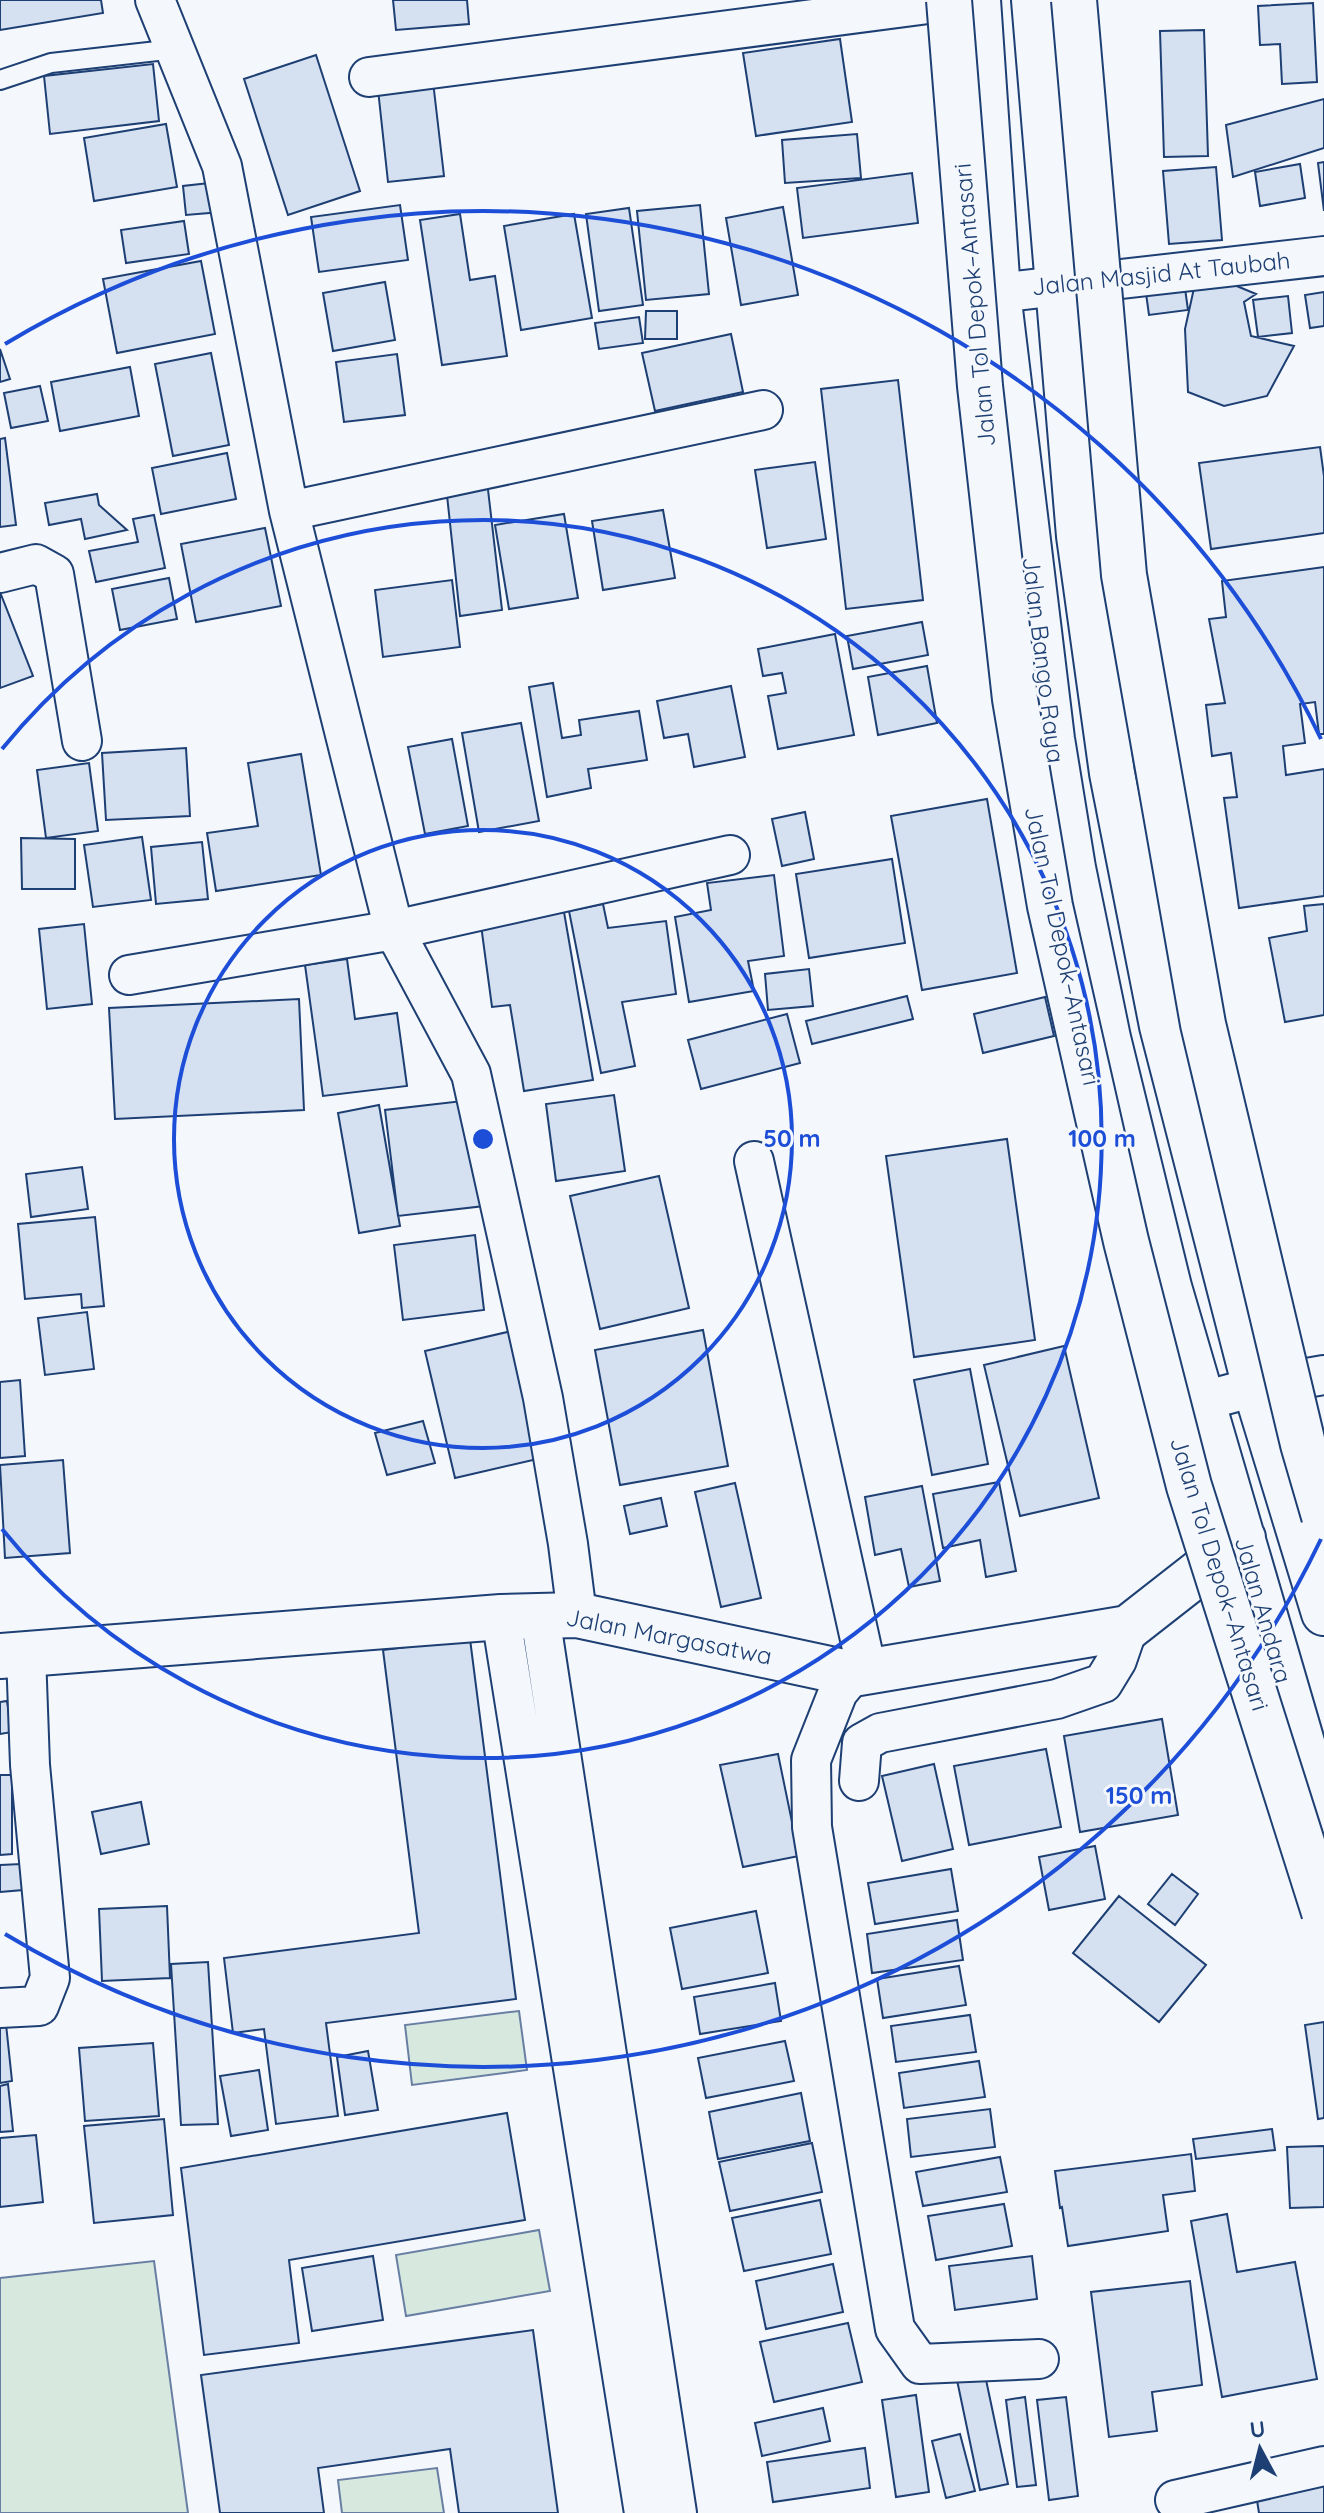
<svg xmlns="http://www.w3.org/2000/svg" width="1324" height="2513" viewBox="0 0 1324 2513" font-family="Quicksand,sans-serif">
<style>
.green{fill:#d7e8df;stroke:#687fa3;stroke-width:2}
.building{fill:#d5e0f0;stroke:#1d3f73;stroke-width:2}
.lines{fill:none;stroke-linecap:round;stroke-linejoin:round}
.lane-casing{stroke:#1d3f73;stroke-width:22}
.street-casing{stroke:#1d3f73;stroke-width:42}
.secondary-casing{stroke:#1d3f73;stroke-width:48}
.lane{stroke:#f4f7fb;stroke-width:18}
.street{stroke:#f4f7fb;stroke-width:38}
.secondary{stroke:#f4f7fb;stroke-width:44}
.highway-bridge-casing{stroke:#1d3f73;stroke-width:48;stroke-linecap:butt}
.highway-bridge{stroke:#f4f7fb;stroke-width:44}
.ring{fill:none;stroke:#1d4ed8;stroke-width:4}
.labels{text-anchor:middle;stroke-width:6;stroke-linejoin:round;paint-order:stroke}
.street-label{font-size:24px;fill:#1d3f73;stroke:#f4f7fb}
.centre{fill:#1d4ed8;stroke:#f4f7fb;stroke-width:4}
.ring-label{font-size:24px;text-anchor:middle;font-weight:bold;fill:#1d4ed8;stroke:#f4f7fb;stroke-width:6;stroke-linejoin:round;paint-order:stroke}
</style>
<rect width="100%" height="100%" fill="#f4f7fb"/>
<!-- green -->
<path class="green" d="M519,2011L527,2070L412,2085L405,2025Z
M539,2230L550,2291L406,2316L396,2255Z
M154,2261L188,2513H0V2278Z
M437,2468L444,2513H342L338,2480Z"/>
<!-- building -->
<path class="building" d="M0,0H101L103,13L0,30Z
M393,0H467L469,24L396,30Z
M1313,3L1317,82L1282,84L1280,44L1260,45L1258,6Z
M1204,30L1208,156L1164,157L1160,31Z
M840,39L852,122L756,136L743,53Z
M316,55L360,191L288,215L244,79Z
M153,64L159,121L50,134L44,76Z
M432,73L444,176L388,182L377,80Z
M1324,99V148L1233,177L1226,125Z
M166,124L177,187L94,201L84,138Z
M857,134L861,178L785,183L782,140Z
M1324,162V211L1318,163Z
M1300,164L1305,198L1260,206L1255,172Z
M1216,167L1222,240L1169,244L1163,171Z
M912,173L918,223L803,238L797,188Z
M218,182L221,212L186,215L183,186Z
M400,205L408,260L319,272L311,217Z
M700,205L709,294L646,300L637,211Z
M783,207L798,295L741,305L726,218Z
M629,208L643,305L599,311L586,214Z
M460,214L470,280L495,276L507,356L442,365L420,220Z
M574,214L592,318L521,330L504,226Z
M184,221L189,254L126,263L121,230Z
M201,261L215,334L117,353L103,279Z
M1198,270L1256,294L1244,302L1251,336L1294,346L1267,396L1224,406L1188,392L1185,329Z
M1183,274L1188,310L1149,315L1144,279Z
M385,282L395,340L333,351L323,293Z
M1324,292V326L1310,328L1305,295Z
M1288,296L1292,333L1258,337L1253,300Z
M646,311H677V339H645Z
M639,317L643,343L599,349L595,323Z
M731,334L743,392L655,411L642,353Z
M0,349L10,379L0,382Z
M211,353L229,445L173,456L155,364Z
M397,354L405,415L344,422L336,362Z
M130,367L139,416L60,431L51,382Z
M898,380L923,600L846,609L821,389Z
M40,386L48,421L11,428L4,393Z
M5,438L16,525L0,527V439Z
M1320,447L1324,476V533L1211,549L1199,463Z
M227,453L236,499L161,514L152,468Z
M815,462L826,539L767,548L755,470Z
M487,481L502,610L460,616L446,486Z
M97,494L99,505L127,530L85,539L81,519L49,525L45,503Z
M663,510L675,578L603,590L592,521Z
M564,514L578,598L509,609L495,525Z
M154,515L165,568L96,582L89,551L138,542L133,519Z
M265,528L281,606L196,622L181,544Z
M1324,567V734H1319L1315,702L1300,704L1305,743L1283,746L1286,775L1324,769V896L1239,908L1224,798L1237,797L1231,753L1212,756L1206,705L1225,703L1209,619L1226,617L1222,581Z
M169,578L177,619L120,630L112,589Z
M452,580L460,647L383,657L375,590Z
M0,592L33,676L0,688Z
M922,622L928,655L853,669L847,636Z
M835,634L854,735L778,749L768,696L786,693L782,673L763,676L758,649Z
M927,666L937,723L878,735L868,677Z
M553,683L562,738L581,735L579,720L639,711L647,760L588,769L591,788L547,797L529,687Z
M731,686L745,757L694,767L688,734L664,738L657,701Z
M521,723L539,821L479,832L462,733Z
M452,739L468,826L425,834L408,747Z
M186,748L190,816L106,820L102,753Z
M301,754L321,875L216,891L207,833L258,826L248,763Z
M89,763L98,831L46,838L37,770Z
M987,799L1017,973L922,990L891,816Z
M805,812L814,859L782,866L772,819Z
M142,837L151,900L93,907L84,845Z
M21,838L75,839V889H22Z
M202,842L208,899L156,904L151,847Z
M892,859L905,943L809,958L796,874Z
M774,875L784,956L748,961L754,991L689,1002L675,917L711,910L707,883Z
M603,904L608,928L666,921L676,994L622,1002L635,1066L601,1073L569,911Z
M1324,904V1015L1285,1022L1269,938L1307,931L1304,906Z
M564,912L593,1080L524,1091L510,1005L492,1007L481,925Z
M84,924L92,1004L47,1009L39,929Z
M347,959L355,1019L397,1013L407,1086L323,1096L305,965Z
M809,969L813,1006L768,1010L765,974Z
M907,996L913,1019L812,1044L806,1021Z
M1045,997L1054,1036L983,1053L974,1014Z
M299,999L304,1110L115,1119L109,1008Z
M787,1014L800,1063L701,1089L688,1040Z
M614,1095L625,1171L556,1181L546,1104Z
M471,1100L484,1206L398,1216L385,1110Z
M379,1105L400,1226L359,1233L338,1113Z
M1007,1139L1035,1340L914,1357L886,1156Z
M82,1167L88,1209L31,1217L26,1174Z
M659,1176L689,1308L600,1329L570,1196Z
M95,1217L104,1306L82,1308L81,1294L25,1299L18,1224Z
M475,1235L484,1310L403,1320L394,1245Z
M87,1312L94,1369L45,1375L38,1318Z
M516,1330L546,1457L455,1478L425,1351Z
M703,1330L728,1466L620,1485L595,1350Z
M1064,1346L1099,1498L1020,1516L984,1365Z
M970,1369L988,1464L932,1475L914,1380Z
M20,1380L25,1456L0,1458V1382Z
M423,1421L435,1463L387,1475L375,1433Z
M63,1460L70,1553L5,1558L0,1465Z
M999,1482L1016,1571L986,1577L980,1540L943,1548L933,1494Z
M735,1483L761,1598L721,1607L695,1492Z
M922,1486L940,1581L909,1587L901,1549L875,1555L865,1497Z
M661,1498L667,1526L630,1534L624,1506Z
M470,1639L516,1999L326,2023L338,2116L276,2124L264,2029L233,2033L224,1958L419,1933L383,1650Z
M7,1701L12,1732L0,1734V1702Z
M1162,1719L1178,1815L1080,1832L1064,1736Z
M1046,1749L1061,1827L969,1845L954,1766Z
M778,1754L799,1856L743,1867L720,1765Z
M934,1764L953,1849L902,1861L882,1776Z
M0,1775H12V1854L0,1855Z
M141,1802L149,1844L101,1854L92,1812Z
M1095,1846L1105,1899L1049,1910L1039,1857Z
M21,1864L23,1890L0,1892V1865Z
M951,1869L958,1911L875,1924L868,1883Z
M1172,1874L1198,1894L1175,1925L1148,1904Z
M1119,1896L1206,1965L1159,2022L1073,1953Z
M167,1906L170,1978L102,1981L99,1909Z
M756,1911L768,1973L682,1989L670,1928Z
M957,1920L963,1960L872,1973L867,1934Z
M208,1962L218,2124L181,2125L171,1964Z
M959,1966L966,2005L883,2018L877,1979Z
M775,1983L781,2021L700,2034L694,1997Z
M970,2015L976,2052L896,2062L891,2026Z
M1324,2022V2118L1318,2119L1305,2025Z
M6,2024L12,2081L0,2083V2025Z
M785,2041L794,2081L706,2098L698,2058Z
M153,2043L159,2116L85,2121L79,2048Z
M368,2051L378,2110L345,2115L337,2057Z
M979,2061L985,2097L904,2108L899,2073Z
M259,2070L268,2130L231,2136L220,2076Z
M8,2084L13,2131L0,2132V2086Z
M801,2093L810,2141L718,2159L709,2112Z
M990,2109L995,2147L911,2157L907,2119Z
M507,2113L525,2220L289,2260L299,2343L204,2355L181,2168Z
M164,2119L173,2215L94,2223L84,2126Z
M1272,2129L1275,2150L1196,2159L1193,2139Z
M36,2135L43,2202L0,2207V2138Z
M812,2143L822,2192L730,2211L719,2162Z
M1324,2146V2207L1290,2208L1287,2147Z
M1191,2154L1195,2191L1163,2195L1168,2231L1068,2246L1062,2207L1060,2208L1055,2171Z
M1000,2157L1007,2192L923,2206L916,2172Z
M820,2200L831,2254L744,2271L732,2218Z
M1004,2204L1012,2246L936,2260L928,2216Z
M1227,2214L1237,2272L1295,2262L1317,2379L1222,2397L1191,2221Z
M373,2256L383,2320L312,2331L302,2268Z
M1032,2256L1037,2299L955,2310L949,2266Z
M833,2264L843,2312L766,2329L756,2281Z
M1190,2281L1202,2385L1152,2392L1157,2431L1109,2437L1091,2292Z
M848,2323L862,2382L774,2402L760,2342Z
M533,2330L558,2513H459L450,2449L318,2468L324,2513H220L201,2375Z
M985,2375L1008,2484L980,2490L957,2380Z
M916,2395L929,2492L896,2497L882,2400Z
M1025,2397L1036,2485L1017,2487L1006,2400Z
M1066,2397L1078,2496L1049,2500L1037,2400Z
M823,2408L830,2441L762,2456L755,2423Z
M960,2434L975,2491L946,2498L932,2441Z
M865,2448L870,2488L773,2502L767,2462Z
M1324,2483V2513H1259L1256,2494Z"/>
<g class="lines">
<!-- lane casing -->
<g class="lane-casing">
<path id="lane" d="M0,80L51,63L175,49"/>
</g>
<!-- street casing -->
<g class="street-casing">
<path id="street" d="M155,0L222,166L289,511L394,930L471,1074L543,1398L568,1544L577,1615
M369,77L959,0
M998,293L1324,256
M289,511L763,410
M0,573L36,564L54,574L82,741
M129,975L394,930L730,855
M754,1161L867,1671
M1203,1401L1255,1387L1324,1375
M540,1616L677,2513
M501,1617L644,2513
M853,1674L838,1692L811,1760L812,1827L895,2329L920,2364L1039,2359
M859,1781L862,1743L880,1733L1057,1699L1103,1683L1117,1660L1128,1628
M0,2008L39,2006L50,1978L30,1765L26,1654
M1175,2500L1324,2466"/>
</g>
<!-- secondary casing -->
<g class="secondary-casing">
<path id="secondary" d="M978,0L998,293L1052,739L1073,868L1108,1038L1169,1287L1324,1818
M1034,0L1079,536L1112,773L1162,1026L1255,1387L1324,1613
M0,1656L501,1617L577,1615L853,1674L1128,1628L1243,1538"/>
</g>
<!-- lane -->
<use href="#lane" class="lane"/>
<!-- street -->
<use href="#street" class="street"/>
<!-- secondary -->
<use href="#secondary" class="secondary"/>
<!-- highway-bridge casing -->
<g class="highway-bridge-casing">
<path id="highway-bridge" d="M949,0L980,386L1015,699L1050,906L1126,1241L1189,1486L1324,1912
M1074,0L1124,575L1203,1024L1303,1444L1324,1516"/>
</g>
<!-- highway-bridge -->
<use href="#highway-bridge" class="highway-bridge"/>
</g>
<!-- distance rings -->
<g class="ring">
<circle cx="483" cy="1139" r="309"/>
<path d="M2 749A619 619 0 1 1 2 1529"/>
<path d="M1321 1539A928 928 0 0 1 5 1934M5 344A928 928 0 0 1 1321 739"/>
</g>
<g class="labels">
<!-- street labels -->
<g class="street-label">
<text transform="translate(1161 274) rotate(-6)" y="8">Jalan Masjid At Taubah</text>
<text transform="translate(975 305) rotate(-95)" y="8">Jalan Tol Depok–Antasari</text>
<text transform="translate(1043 660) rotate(83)" y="8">Jalan Bango Raya</text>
<text transform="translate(1062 946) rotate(78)" y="8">Jalan Tol Depok–Antasari</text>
<text transform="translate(1219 1574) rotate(73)" y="8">Jalan Tol Depok–Antasari</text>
<text transform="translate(1263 1610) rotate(74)" y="8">Jalan Andara</text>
<text transform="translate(669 1637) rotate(11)" y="8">Jalan Margasatwa</text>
</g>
</g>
<circle cx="483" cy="1139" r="12" class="centre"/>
<g class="ring-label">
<text x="792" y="1147">50 m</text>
<text x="1102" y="1147">100 m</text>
<text x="1139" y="1804">150 m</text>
</g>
<!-- north arrow -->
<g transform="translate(1260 2449) rotate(353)" stroke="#f4f7fb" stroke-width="6" paint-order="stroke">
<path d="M0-6L14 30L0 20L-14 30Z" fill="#1d3f73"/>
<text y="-12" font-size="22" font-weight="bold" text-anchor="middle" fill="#1d3f73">U</text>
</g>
</svg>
